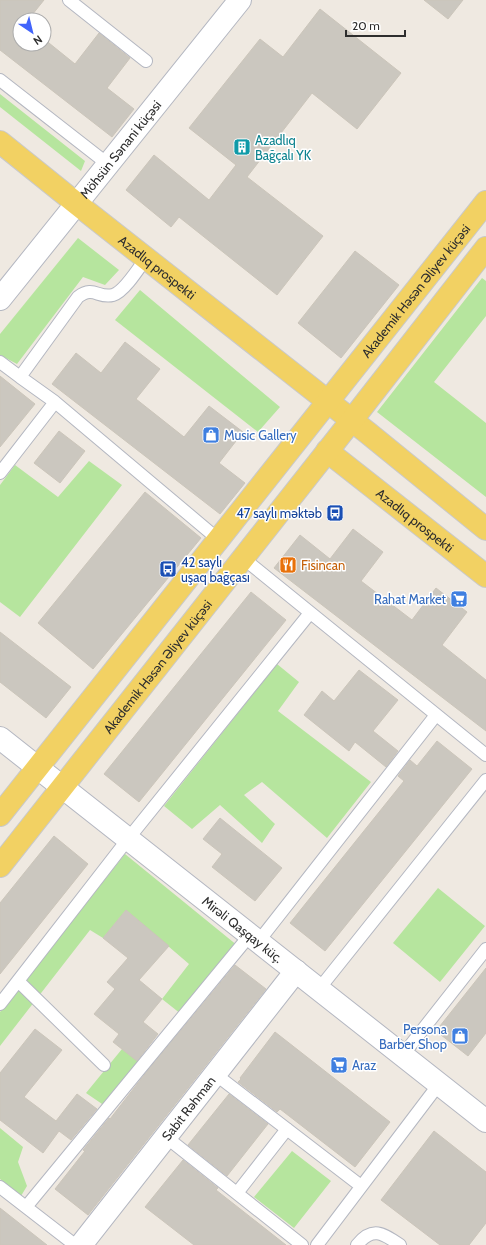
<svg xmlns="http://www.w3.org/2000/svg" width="486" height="1245" viewBox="0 0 486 1245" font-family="Cabin,sans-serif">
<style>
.green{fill:#b6e59e}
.building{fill:#cbc7bf;stroke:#cbc5ba}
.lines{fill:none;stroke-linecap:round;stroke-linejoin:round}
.lane-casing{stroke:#b4b7c1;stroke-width:14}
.street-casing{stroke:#b4b7c1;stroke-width:24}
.primary-casing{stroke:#c9c9c9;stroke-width:24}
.lane{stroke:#fff;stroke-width:12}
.street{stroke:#fff;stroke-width:22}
.primary{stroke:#f2d163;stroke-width:22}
.labels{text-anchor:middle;stroke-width:3;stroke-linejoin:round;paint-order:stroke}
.culture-label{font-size:13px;fill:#0d838f;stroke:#fff;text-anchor:start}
.street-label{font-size:13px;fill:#2e2e2e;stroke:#fff}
.shop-label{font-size:13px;fill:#366cbe;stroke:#fff;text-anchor:start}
.transit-label{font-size:13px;fill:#164399;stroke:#fff;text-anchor:end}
.food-label{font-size:13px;fill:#c56008;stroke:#fff;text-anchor:start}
</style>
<rect width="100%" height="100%" fill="#efe9e1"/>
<!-- green -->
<path class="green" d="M0,94L85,161L81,171L0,107Z
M78,238L119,270L105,285L83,277L17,364L0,355V334Z
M482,278L486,281V316L434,382L486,423V497L377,412Z
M140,290L280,407L258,432L115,320Z
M89,461L122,485L20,617L0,602V485L15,465L58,497Z
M277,664L299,682L278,711L371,782L327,838L262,782L244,795L275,824L262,843L220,805L192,829L164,806Z
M125,854L238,946L181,1014L162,999L189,964L126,910L103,938L90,930L0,1046V1012Z
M438,888L485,926L440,982L393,943Z
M122,1049L139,1062L105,1106L86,1093Z
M0,1128L23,1147L18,1162L27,1186L21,1196L0,1179Z
M292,1151L331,1181L294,1228L254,1197Z"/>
<!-- building -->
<path class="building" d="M0,0H44L28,20H20V44H44V39L75,64L99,33L130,58L107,88L134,109L112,137L0,50Z
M424,0H463L448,19Z
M320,9L401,73L357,129L312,93L247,177L323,236L277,295L179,217L171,227L126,190L154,155L209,200L236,165L189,128L260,39L283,57Z
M355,251L399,285L341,358L298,323Z
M125,342L160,369L136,399L184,437L209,406L243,432L219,463L245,483L220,514L52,384L76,353L101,373Z
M0,376L35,404L0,447Z
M59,431L85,451L60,483L34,463Z
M145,492L201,538L93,669L38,623Z
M353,529L383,552L361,581L412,620L436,588L467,612L442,645L486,680V731L274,568L300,535L330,559Z
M251,592L286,620L139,802L104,774Z
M0,632L71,687L46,718L0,682Z
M359,670L398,700L373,731L398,751L386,767L355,742L349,751L304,715L322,691L334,701Z
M437,741L472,769L325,951L290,923L404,781L398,776L410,760L417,766Z
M220,818L282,868L255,901L212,867L222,854L203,839Z
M54,836L88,864L0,974V903Z
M126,910L169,946L139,980L162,999L143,1022L158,1034L137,1061L113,1042L119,1034L94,1014L115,989L107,982L128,958L103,938Z
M235,965L266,989L88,1215L55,1189L85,1151L83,1150L109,1118L110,1119L148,1070Z
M486,968V1033L468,1056L436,1031Z
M35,1029L62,1050L24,1097L56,1121L77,1094L97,1109L71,1140L59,1131L43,1153L0,1120V1073Z
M275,1032L390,1122L355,1167L280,1109L277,1112L238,1082L241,1079L240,1078Z
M229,1094L268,1124L227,1176L188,1145Z
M434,1131L486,1172V1223L469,1245H440L381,1200Z
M183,1160L218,1188L216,1190L286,1245H194L145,1207Z
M0,1208L47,1245H0Z"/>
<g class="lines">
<!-- lane casing -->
<g class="lane-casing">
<path id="lane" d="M69,0L146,61
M0,80L109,165
M0,362L20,377
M55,402L219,540
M0,473L55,402L20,377L78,297C94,285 98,299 113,295C124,292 139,268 146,258
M243,558L486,755
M258,942L436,715
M18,981L104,1065
M319,989L486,780
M0,1004L128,839L310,613
M402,1056L486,949
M215,1074L361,1186
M166,1137L302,1245
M0,1187L75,1245
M237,1193L287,1129
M26,1207L250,935
M317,1245L439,1084
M357,1245C372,1226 383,1233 400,1245"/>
</g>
<!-- street casing -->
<g class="street-casing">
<g id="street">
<path id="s1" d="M0,299L240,0"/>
<path id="s2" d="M0,738L486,1121"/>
<path id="s3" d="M81,1245L296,971"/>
</g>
</g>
<!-- primary casing -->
<g class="primary-casing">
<g id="primary">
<path id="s4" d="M0,142L77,204L368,433L486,529"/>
<path id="s5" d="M327,451L486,576"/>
<path id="s6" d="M0,815L486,202"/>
<path id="s7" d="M0,866L352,420L486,248"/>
</g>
</g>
<!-- lane -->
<use href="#lane" class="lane"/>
<!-- street -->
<use href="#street" class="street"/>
<!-- primary -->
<use href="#primary" class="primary"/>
</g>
<!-- icons -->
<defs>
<g id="building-square" transform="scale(0.9)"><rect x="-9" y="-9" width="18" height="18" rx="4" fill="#0f9aa8" stroke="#fff"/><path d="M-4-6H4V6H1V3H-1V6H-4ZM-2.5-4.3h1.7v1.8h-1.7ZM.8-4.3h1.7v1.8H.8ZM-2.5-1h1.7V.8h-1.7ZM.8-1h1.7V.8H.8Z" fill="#fff"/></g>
<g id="shop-square" transform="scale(0.9)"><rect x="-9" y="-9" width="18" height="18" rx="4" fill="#3f7fe0" stroke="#fff"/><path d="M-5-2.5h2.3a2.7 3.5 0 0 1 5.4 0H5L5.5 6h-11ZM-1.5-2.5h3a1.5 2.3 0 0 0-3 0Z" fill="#fff"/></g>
<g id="bus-square" transform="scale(0.9)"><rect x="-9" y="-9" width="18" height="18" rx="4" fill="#1a4fb4" stroke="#fff"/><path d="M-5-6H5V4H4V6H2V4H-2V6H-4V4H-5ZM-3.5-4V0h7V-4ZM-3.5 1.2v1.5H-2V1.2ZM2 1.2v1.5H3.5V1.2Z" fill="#fff"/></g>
<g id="restaurant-square" transform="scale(0.9)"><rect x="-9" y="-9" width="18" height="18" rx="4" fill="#e8710a" stroke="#fff"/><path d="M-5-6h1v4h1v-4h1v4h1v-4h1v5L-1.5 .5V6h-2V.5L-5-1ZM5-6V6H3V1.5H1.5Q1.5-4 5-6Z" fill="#fff"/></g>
<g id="supermarket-square" transform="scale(0.9)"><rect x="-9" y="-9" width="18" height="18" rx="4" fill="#3f7fe0" stroke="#fff"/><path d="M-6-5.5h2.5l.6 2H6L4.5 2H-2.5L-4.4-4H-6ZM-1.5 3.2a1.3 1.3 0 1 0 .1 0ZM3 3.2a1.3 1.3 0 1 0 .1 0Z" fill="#fff"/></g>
</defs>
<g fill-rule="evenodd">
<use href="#building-square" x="242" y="147"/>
<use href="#shop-square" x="211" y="435"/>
<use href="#bus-square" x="335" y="513"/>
<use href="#restaurant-square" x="288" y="565"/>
<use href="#bus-square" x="168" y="569"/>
<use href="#supermarket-square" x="459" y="599"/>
<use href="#shop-square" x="460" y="1036"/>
<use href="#supermarket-square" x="339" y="1065"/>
</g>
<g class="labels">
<!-- culture labels -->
<g class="culture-label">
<text x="255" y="145">Azadlıq<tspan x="255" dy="15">Bağçalı YK</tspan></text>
</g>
<!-- street labels -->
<g class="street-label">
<text dy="5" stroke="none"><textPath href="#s1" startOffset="192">Möhsün Sənani küçəsi</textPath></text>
<text dy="5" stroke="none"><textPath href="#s4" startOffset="201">Azadlıq prospekti</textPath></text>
<text dy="5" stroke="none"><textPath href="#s6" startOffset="669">Akademik Həsən Əliyev küçəsi</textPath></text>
<text dy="5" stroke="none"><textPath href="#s5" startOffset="112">Azadlıq prospekti</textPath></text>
<text dy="5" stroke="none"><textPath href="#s7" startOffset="254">Akademik Həsən Əliyev küçəsi</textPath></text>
<text dy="5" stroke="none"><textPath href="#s2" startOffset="309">Mirəli Qaşqay küç.</textPath></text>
<text dy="5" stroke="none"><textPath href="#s3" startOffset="174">Sabit Rəhman</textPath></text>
</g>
<!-- shop labels -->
<g class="shop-label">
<text x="224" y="440">Music Gallery</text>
<text x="446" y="604" text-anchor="end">Rahat Market</text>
<text x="447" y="1034" text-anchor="end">Persona<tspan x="447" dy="15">Barber Shop</tspan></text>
<text x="352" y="1070">Araz</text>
</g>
<!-- transit labels -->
<g class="transit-label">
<text x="322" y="518">47 saylı məktəb</text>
<text x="181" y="567" text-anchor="start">42 saylı<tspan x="181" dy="15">uşaq bağçası</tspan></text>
</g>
<!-- food labels -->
<g class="food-label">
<text x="301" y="570">Fisincan</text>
</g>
</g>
<!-- north arrow -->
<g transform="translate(32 32) rotate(145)"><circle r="19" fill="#ffffff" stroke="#ababab"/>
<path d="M0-3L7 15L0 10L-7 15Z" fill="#4264fb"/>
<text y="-6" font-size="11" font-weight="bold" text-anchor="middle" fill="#2e2e2e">N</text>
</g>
<!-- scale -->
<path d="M346 30v6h59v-6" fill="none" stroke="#2e2e2e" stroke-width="2"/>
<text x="352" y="30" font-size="12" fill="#2e2e2e" stroke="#ffffff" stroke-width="3" paint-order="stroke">20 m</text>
</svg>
